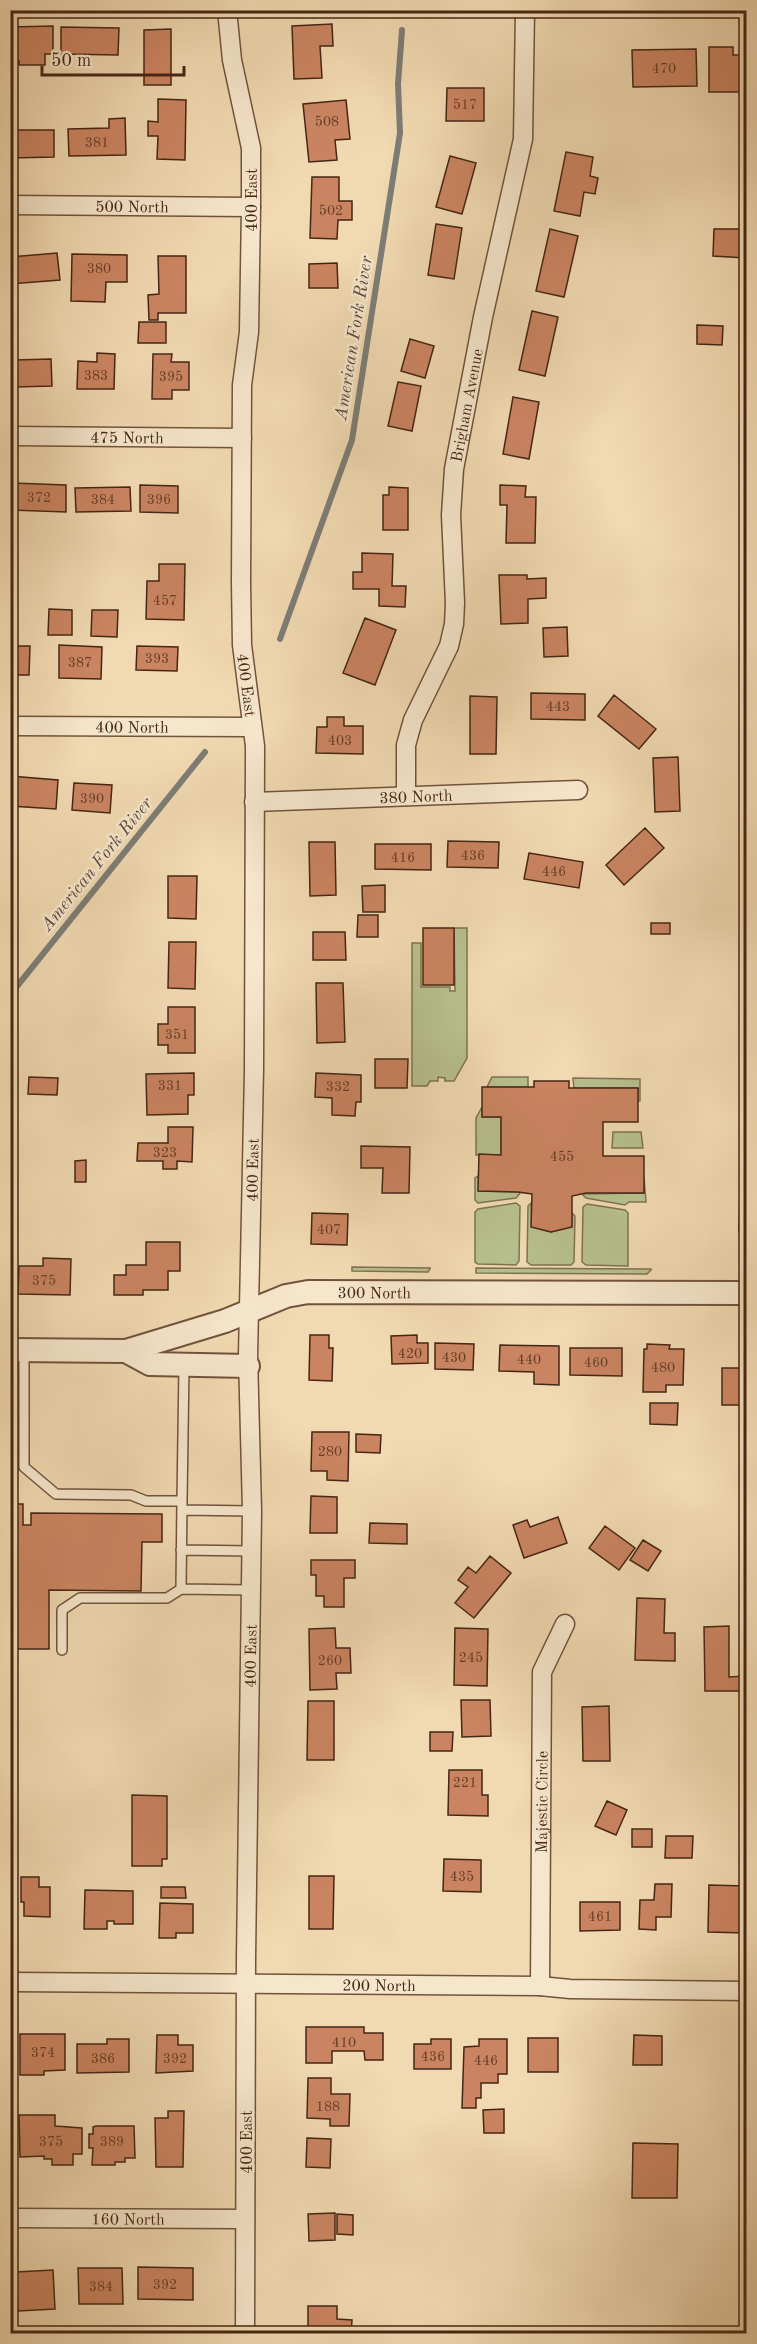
<svg xmlns="http://www.w3.org/2000/svg" width="757" height="2344" viewBox="0 0 757 2344" font-family="'Old Standard TT',serif">
<style>
.green{fill:#b7c08e;stroke:#7e7351;stroke-width:1.5}
.lines{fill:none;stroke-linecap:round;stroke-linejoin:round}
.stream{stroke:#7d7d76;stroke-width:6}
.building{fill:#ca8461;stroke:#462614;stroke-width:1.5}
.service-casing{stroke:#71533b;stroke-width:12}
.minor-casing{stroke:#71533b;stroke-width:21}
.tertiary-casing{stroke:#71533b;stroke-width:26}
.service{stroke:#f6e6cc;stroke-width:9}
.minor{stroke:#f6e6cc;stroke-width:18}
.tertiary{stroke:#f6e6cc;stroke-width:22}
.labels{text-anchor:middle;stroke-width:5;stroke-linejoin:round;paint-order:stroke}
.number-label{font-size:14px;fill:#673e27}
.street-label{font-size:16px;fill:#462614;stroke:#f6e6cc}
.water-label{font-size:18px;font-style:italic;fill:#5d4a3d;stroke:#f6e6cc}
</style>
<rect width="100%" height="100%" fill="#f1d9b1"/>
<filter id="stains"><feTurbulence type="fractalNoise" baseFrequency=".00333" numOctaves="4"/><feColorMatrix values="0 0 0 0 .2 0 0 0 0 .09 0 0 0 0 .02 0 0 0 .5 -.17"/></filter>
<radialGradient id="worn" r=".72"><stop offset=".6" stop-color="#630" stop-opacity="0"/><stop offset="1" stop-color="#630" stop-opacity=".3"/></radialGradient>
<!-- green -->
<path class="green" d="M454,928H467V1058L454,1081H445V1078L438,1077V1081H430L427,1086H412V943H421V987H450V991H455Z
M492,1077H528V1087H487Z
M573,1078L640,1079V1101H638V1088H574Z
M482,1107V1117H501V1155H476V1118Z
M613,1132H641L643,1148H612Z
M478,1176L479,1191L521,1192L516,1198L478,1203L475,1200V1178Z
M644,1177L646,1202H629L625,1205L586,1198L582,1194L644,1193Z
M516,1203L520,1206L519,1261L516,1265L478,1264L475,1262V1212L478,1209Z
M531,1203L532,1227L551,1232L572,1227V1213L575,1216L574,1262L571,1265H531L527,1262L528,1206Z
M587,1204L625,1210L628,1213V1266L586,1265L582,1262L583,1207Z
M352,1267L430,1268V1269L428,1272L352,1271Z
M476,1268L651,1269V1270L647,1274L476,1273Z"/>
<g class="lines">
<!-- stream -->
<path class="stream" d="M280,639L352,440L400,133L398,84L402,30
M10,995L205,752"/>
</g>
<!-- building -->
<path class="building" d="M332,24L333,46H320L322,78L294,79L292,26Z
M53,26V54H45V65H19V61H10V27Z
M61,27L119,28L118,55L61,54Z
M171,29V85H144V30Z
M709,47H733V55H745L746,47V92H709Z
M696,49L697,86L633,87L632,50Z
M447,88H484V121H446Z
M158,99L186,100L185,160L157,159L158,136H148V121L158,122Z
M346,100L350,139L335,140L337,160L309,162L303,104Z
M125,118L126,155L69,156L68,129L109,128V119Z
M10,130H54V157L10,158Z
M566,152L593,157L590,176L598,178L595,194L584,192L580,216L554,211Z
M450,156L476,163L462,214L436,207Z
M312,177H339V201H352V220H338L337,239L310,238Z
M436,224L462,228L454,279L428,275Z
M550,229L578,236L564,297L536,291Z
M714,229H746V258L713,256Z
M57,253L60,280L10,284V257Z
M72,254L127,255V282H106L105,302L71,301Z
M158,256H186V313H158V320H149L148,295L159,294Z
M337,263L338,288H309V264Z
M532,311L558,317L545,376L519,370Z
M139,322H166V343H138Z
M697,325L723,326L722,345L697,344Z
M410,339L434,346L425,378L401,371Z
M97,353L115,354L114,389H77L78,361L97,362Z
M153,354H172L171,362H189V390H172V399H152Z
M51,359L52,386L15,387V360Z
M398,382L421,386L412,431L388,426Z
M513,397L539,402L529,459L503,454Z
M12,483L66,485V512L11,510Z
M140,485L178,486V513L140,512Z
M500,485L526,486L525,497H536L535,543H506L507,505H500Z
M130,487L131,511L76,512L75,488Z
M389,487L408,488V530H383V495H389Z
M362,553L393,554L392,586H406L405,607L379,606V589H353V572H362Z
M159,564H185L184,620L146,619L147,581H159Z
M499,575H527V579L546,578V598L528,599V623L501,624Z
M49,609L72,610V635H48Z
M92,610H118L117,637L91,636Z
M365,618L396,630L375,685L343,673Z
M567,627L568,656L544,657L543,628Z
M59,645L102,647L101,679L59,678Z
M10,646H30L29,675H10Z
M137,646L178,647L177,671L136,670Z
M531,693L585,694V720L531,719Z
M614,695L656,729L639,749L598,716Z
M470,696L497,697L496,754H470Z
M327,717H344V726H363V754L316,753L317,727H327Z
M678,757L680,811L655,812L653,758Z
M10,776L58,780L56,809L10,806Z
M74,783L112,785L110,813L72,810Z
M645,828L664,848L624,885L606,865Z
M448,841L499,842L498,868L447,867Z
M309,842H335L336,895L310,896Z
M375,844H431V870L375,869Z
M529,853L583,862L579,888L524,879Z
M168,876H197L196,919L168,918Z
M385,885V912H363L362,886Z
M358,915H378V937H357Z
M651,923H670V934H651Z
M423,928H454V985H423Z
M313,932H345L346,960H313Z
M169,942H196L195,989L168,988Z
M316,983H343L345,1042L317,1043Z
M168,1007H195V1053H168V1045H158V1024H168Z
M375,1059H408L407,1088H375Z
M194,1073V1095H188V1114L147,1115L146,1074Z
M316,1073L361,1075V1102H356L355,1116L332,1115V1098L315,1097Z
M29,1077L58,1078L57,1095L28,1094Z
M534,1081H569V1088H638V1122H603V1156H644V1193H586L572,1196V1227L551,1232L531,1227L532,1194L518,1192L478,1191L479,1154L501,1155V1117H482V1087H534Z
M168,1127H193L192,1162L177,1161V1169H163V1161H137L138,1143H168Z
M361,1146L410,1147L409,1193H382L383,1168H361Z
M86,1160V1182H75V1161Z
M740,1190H746V1232H739Z
M312,1213L348,1214L347,1245L311,1244Z
M146,1242H180V1271H168V1290H143V1295H114V1275H126V1265H146Z
M43,1258L71,1259L70,1295L18,1294L19,1266H43Z
M310,1335H329V1348H333L332,1381L309,1380Z
M417,1335V1343H428V1363L392,1364L391,1336Z
M435,1343L474,1344L473,1370L435,1369Z
M647,1344L670,1345L669,1349H684L683,1385H666V1392H643L644,1349H647Z
M500,1345L559,1346V1385L534,1384V1372L499,1371Z
M570,1348H622V1376L570,1375Z
M722,1368H746V1405H722Z
M650,1403H678L677,1425L650,1424Z
M312,1432H349L348,1481L327,1480V1471H311Z
M356,1434L381,1435L380,1453L356,1452Z
M311,1496L337,1497V1533H310Z
M10,1504H23V1525H31V1513L162,1514V1542H142L141,1591L49,1590V1649H10Z
M558,1517L567,1543L524,1558L513,1525L527,1520L530,1527Z
M370,1523L407,1524V1544L369,1543Z
M605,1526L635,1548L619,1570L589,1548Z
M643,1540L661,1551L648,1571L630,1560Z
M490,1556L511,1573L474,1618L455,1603L468,1587L458,1580L468,1567L476,1573Z
M311,1560H355V1578H344V1607H324V1596H316V1575H311Z
M637,1598L665,1599L664,1633H675V1661L635,1660Z
M729,1626V1677L746,1676V1691H705L704,1627Z
M335,1628L336,1648H350L351,1673H336L337,1689L310,1690L309,1629Z
M455,1628L488,1629L487,1686L454,1685Z
M461,1700H490L491,1736L462,1737Z
M308,1701H334V1760H307Z
M609,1706L610,1761H583L582,1707Z
M430,1732H453L452,1751H430Z
M449,1770H482V1795H488V1816L448,1815Z
M132,1795L167,1796V1859H162V1866H132Z
M607,1801L627,1810L616,1835L595,1826Z
M632,1829H652V1847H632Z
M666,1836H693L692,1858H665Z
M444,1859L481,1860V1892L443,1891Z
M309,1876H334L333,1929H309Z
M21,1877H39V1887H50V1917L24,1916V1902H21Z
M745,1880L746,1933L708,1932L709,1885L745,1886Z
M655,1884H672L671,1917H656V1930L639,1929L640,1900H654Z
M161,1887H185L186,1898H161Z
M85,1890L133,1891V1924H114V1921H107V1929H84Z
M580,1902H620V1930L580,1931Z
M160,1903L193,1904V1933H176V1938H159Z
M306,2027H364V2033H383V2060H365L364,2051H332V2063H306Z
M20,2034H65V2070L44,2071V2075H20Z
M157,2035H178V2045H193V2071L156,2073Z
M634,2035L662,2036V2065H633Z
M528,2038H558V2072H528Z
M107,2039H129V2072L77,2073V2044H107Z
M431,2039H451V2069H414V2044H431Z
M479,2039H507V2074H498V2083H481V2098H476V2108H462L464,2047L479,2046Z
M308,2078H331V2094H350L349,2126H330V2119L307,2118Z
M504,2109V2133H484L483,2110Z
M168,2111H184L183,2167H156L155,2118H168Z
M19,2115H55V2126L82,2128V2154H73V2165H52V2159H44V2156L20,2157Z
M96,2126H134L135,2158H125V2162H115V2165H92L93,2148H89V2134H93V2127Z
M307,2138L331,2139L330,2168L306,2167Z
M633,2143L678,2144L677,2198H632Z
M335,2213V2240L309,2241L308,2214Z
M337,2214L353,2215V2235L337,2234Z
M138,2267L193,2268V2300L138,2299Z
M78,2268H122L123,2304H79Z
M53,2270L55,2309L18,2311L16,2272Z
M308,2306H337V2319L352,2320L351,2334H308Z
M703,2327H721V2334H703Z"/>
<g class="lines">
<!-- service casing -->
<g class="service-casing">
<path id="service" d="M24,1350V1467L56,1494L131,1495L146,1501H182L181,1589L167,1598H80L62,1610V1650
M182,1501L184,1366
M182,1510L252,1511
M181,1550L252,1551
M181,1589L251,1590"/>
</g>
<!-- minor casing -->
<g class="minor-casing">
<g id="minor">
<path id="s1" d="M227,10L232,60L251,148V207L249,332L242,385L241,583L242,645L255,746L254,1070L248,1356L252,1511L246,1958L245,2334"/>
<path id="s2" d="M10,205L251,207"/>
<path id="s3" d="M10,436L242,438"/>
<path id="s4" d="M10,726L252,727"/>
<path id="s5" d="M406,796V745L413,720L449,646L454,624L455,603L451,515L454,469L483,317L523,139L525,10"/>
<path id="s6" d="M254,802L578,790"/>
<path id="s7" d="M10,1982L540,1986L570,1989L746,1991"/>
<path id="s8" d="M540,1986L542,1672L565,1624"/>
<path id="s9" d="M10,2218L245,2219"/>
</g>
</g>
<!-- tertiary casing -->
<g class="tertiary-casing">
<g id="tertiary">
<path id="s10" d="M10,1350L126,1351L225,1321L286,1296L308,1292L746,1293"/>
<path d="M126,1351L150,1364L248,1366"/>
</g>
</g>
<!-- service -->
<use href="#service" class="service"/>
<!-- minor -->
<use href="#minor" class="minor"/>
<!-- tertiary -->
<use href="#tertiary" class="tertiary"/>
</g>
<g class="labels">
<!-- number labels -->
<g class="number-label">
<text x="664" y="73">470</text>
<text x="465" y="109">517</text>
<text x="327" y="126">508</text>
<text x="97" y="147">381</text>
<text x="331" y="215">502</text>
<text x="99" y="273">380</text>
<text x="96" y="380">383</text>
<text x="171" y="381">395</text>
<text x="39" y="502">372</text>
<text x="103" y="504">384</text>
<text x="159" y="504">396</text>
<text x="165" y="605">457</text>
<text x="157" y="663">393</text>
<text x="80" y="667">387</text>
<text x="558" y="711">443</text>
<text x="340" y="745">403</text>
<text x="92" y="803">390</text>
<text x="473" y="860">436</text>
<text x="403" y="862">416</text>
<text x="554" y="876">446</text>
<text x="177" y="1039">351</text>
<text x="170" y="1090">331</text>
<text x="338" y="1091">332</text>
<text x="165" y="1157">323</text>
<text x="562" y="1161">455</text>
<text x="329" y="1234">407</text>
<text x="44" y="1285">375</text>
<text x="410" y="1358">420</text>
<text x="454" y="1362">430</text>
<text x="529" y="1364">440</text>
<text x="596" y="1367">460</text>
<text x="663" y="1372">480</text>
<text x="330" y="1456">280</text>
<text x="471" y="1662">245</text>
<text x="330" y="1665">260</text>
<text x="465" y="1787">221</text>
<text x="462" y="1881">435</text>
<text x="600" y="1921">461</text>
<text x="344" y="2047">410</text>
<text x="43" y="2057">374</text>
<text x="433" y="2061">436</text>
<text x="103" y="2063">386</text>
<text x="175" y="2063">392</text>
<text x="486" y="2065">446</text>
<text x="328" y="2111">188</text>
<text x="51" y="2146">375</text>
<text x="112" y="2146">389</text>
<text x="165" y="2289">392</text>
<text x="101" y="2291">384</text>
</g>
<!-- street labels -->
<g class="street-label">
<text transform="translate(251 200) rotate(-90)" y="6">400 East</text>
<text dy="6" stroke="none"><textPath href="#s2" startOffset="122">500 North</textPath></text>
<text dy="6" stroke="none"><textPath href="#s5" startOffset="402">Brigham Avenue</textPath></text>
<text dy="6" stroke="none"><textPath href="#s3" startOffset="117">475 North</textPath></text>
<text dy="6" stroke="none"><textPath href="#s1" startOffset="678">400 East</textPath></text>
<text dy="6" stroke="none"><textPath href="#s4" startOffset="122">400 North</textPath></text>
<text dy="6" stroke="none"><textPath href="#s6" startOffset="162">380 North</textPath></text>
<text transform="translate(252 1170) rotate(-89)" y="6">400 East</text>
<text dy="6" stroke="none"><textPath href="#s10" startOffset="374">300 North</textPath></text>
<text transform="translate(250 1656) rotate(-89)" y="6">400 East</text>
<text dy="6" stroke="none"><textPath href="#s8" startOffset="184">Majestic Circle</textPath></text>
<text dy="6" stroke="none"><textPath href="#s7" startOffset="369">200 North</textPath></text>
<text transform="translate(246 2142) rotate(-90)" y="6">400 East</text>
<text dy="6" stroke="none"><textPath href="#s9" startOffset="118">160 North</textPath></text>
</g>
<!-- water labels -->
<g class="water-label">
<text transform="translate(353 338) rotate(-81)" y="6">American Fork River</text>
<text transform="translate(96 864) rotate(-51)" y="6">American Fork River</text>
</g>
</g>
<!-- margin -->
<rect width="757" height="2344" fill="none" stroke="#f1d9b1" stroke-width="36"/>
<rect x="12" y="12" width="733" height="2320" fill="none" stroke="#462614" stroke-width="3"/>
<rect x="18" y="18" width="721" height="2308" fill="none" stroke="#462614" stroke-width="1.5"/>
<!-- scale -->
<path d="M42 66v9h142v-9" fill="none" stroke="#462614" stroke-width="3"/>
<text x="51" y="66" font-size="18" fill="#462614" stroke="#f6e6cc" stroke-width="4.5" paint-order="stroke">50 m</text>
<rect width="100%" height="100%" filter="url(#stains)"/>
<rect width="100%" height="100%" fill="url(#worn)"/>
</svg>
